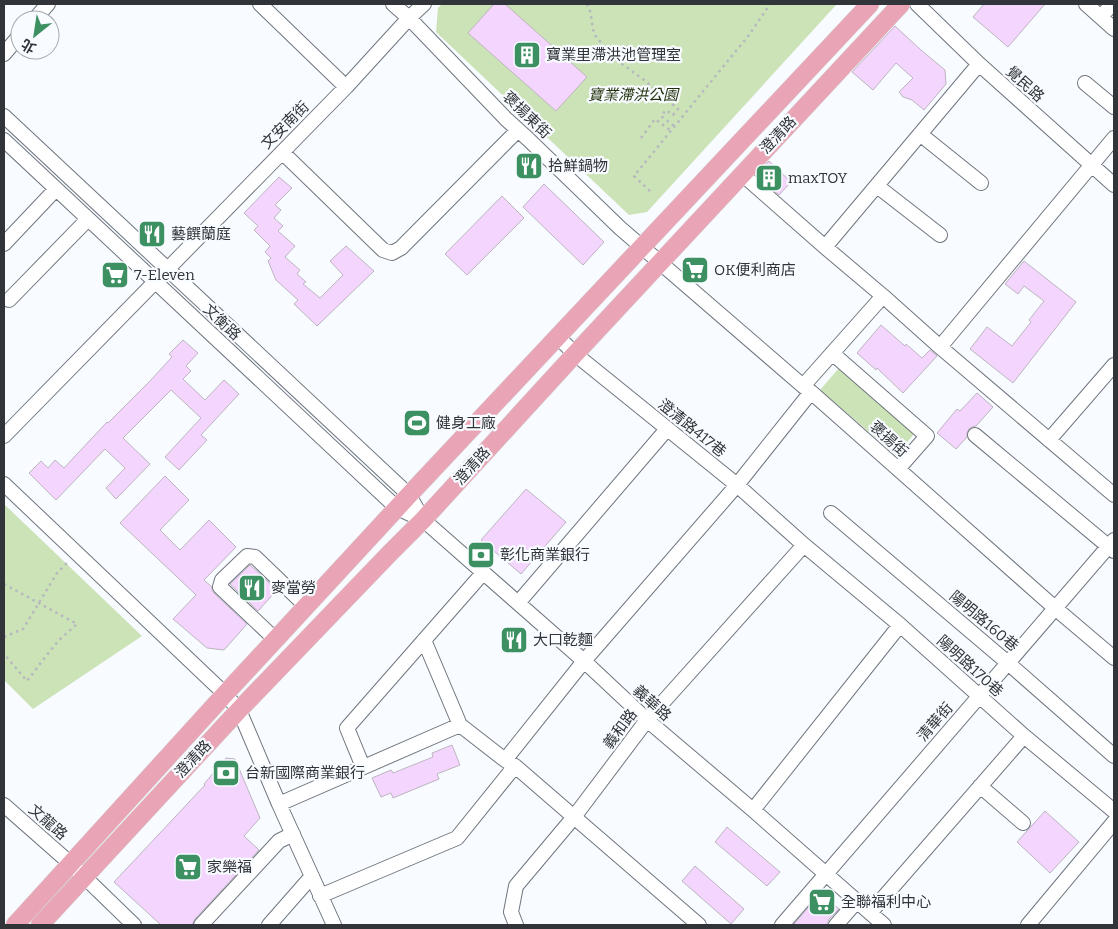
<svg xmlns="http://www.w3.org/2000/svg" width="1118" height="929" viewBox="0 0 1118 929" font-family="Bitter,'Noto Sans TC',serif">
<style>
.green{fill:#cce2b7}
.building{fill:#f4d5fe;stroke:#bcb5be}
.lines{fill:none;stroke-linecap:round;stroke-linejoin:round}
.minor-casing{stroke:#6f767f;stroke-width:16}
.major-casing{stroke:#d6d6d7;stroke-width:19}
.path{stroke:#b6b9bd;stroke-width:2.5;stroke-dasharray:2.5 4;stroke-linecap:butt}
.minor{stroke:#fff;stroke-width:14}
.major{stroke:#e9a4b5;stroke-width:18}
.labels{text-anchor:middle;stroke-width:4.5;stroke-linejoin:round;paint-order:stroke}
.poi-label{font-size:15px;fill:#313438;stroke:#f8fbff;text-anchor:start}
.street-label{font-size:15px;fill:#313438;stroke:#f8fbff}
.park-label{font-size:15px;font-style:italic;fill:#1f2f07;stroke:#f8fbff}
</style>
<rect width="100%" height="100%" fill="#f8fbff"/>
<!-- green -->
<path class="green" d="M442,4H837L647,212L629,215L436,32L438,8Z
M839,368L915,433L896,455L820,390Z
M4,504L142,636L33,709L4,680Z"/>
<!-- building -->
<path class="building" d="M494,4H505L587,77L556,111L468,33Z
M984,4H1045L1008,47L973,17Z
M895,26L921,50L945,70L946,84L924,110L912,100L903,97L899,92L913,78L896,63L873,90L852,72Z
M769,161L791,182L779,195L756,175Z
M279,177L292,188L275,205L281,210L274,218L283,226L278,231L295,246L285,257L300,270L297,274L306,282L303,284L320,298L343,275L330,261L346,246L374,271L317,326L294,304L298,300L276,280L268,261L271,258L265,252L270,246L254,230L258,226L244,213Z
M544,184L604,242L583,265L523,207Z
M502,196L524,218L467,275L445,254Z
M1024,261L1076,302L1013,383L970,349L987,327L1012,346L1031,322L1029,320L1044,301L1024,286L1018,294L1005,284Z
M881,325L905,346L906,344L922,358L930,350L937,356L903,393L877,368L876,370L857,353Z
M183,340L198,353L186,366L191,371L183,379L205,400L224,380L239,394L201,435L207,440L179,470L165,457L201,418L171,390L123,438L150,464L116,499L106,488L125,468L105,449L56,500L29,473L41,461L48,468L55,460L64,468L107,422L108,423L149,382L172,357L169,354Z
M977,393L993,407L976,426L972,427L969,429L967,433V437L956,449L937,433L957,409L960,411Z
M165,476L189,500L160,530L180,550L209,520L236,547L204,580L212,587V590L214,593L247,624L224,650L207,648L173,619L196,595L120,523Z
M526,489L566,522L521,574L481,540Z
M250,565L277,590L258,611L230,584Z
M452,745L460,765L437,774L439,779L393,798L391,793L381,797L372,778L391,770L393,773L433,757L432,753Z
M226,758L235,759L260,818L244,836L259,850L195,919L192,925H161L114,882L205,785L204,784Z
M1045,811L1079,842L1050,873L1017,842Z
M727,827L780,872L767,886L715,842Z
M695,866L744,909L731,924L682,881Z
M821,893L839,909L829,919L827,925H793Z"/>
<g class="lines">
<!-- minor casing -->
<g class="minor-casing">
<path id="minor" d="M260,4L346,87
M393,4L409,18L506,119L528,139L620,228L803,386L811,392L1055,608L1114,658
M917,4L979,64L1114,185
M1086,4L1114,29
M1101,17L1112,4
M34,20L48,4
M4,54L20,35
M1085,83L1114,107
M4,116L409,495L423,520L428,524L584,661L647,720L753,810L884,925
M920,134L981,183
M4,140L397,508L423,520
M282,152L383,250L392,253L401,248L518,130
M742,174L825,247L883,296L940,347L1114,495
M877,186L940,235
M4,244L56,189
M825,247L979,64
M9,300L88,219
M558,337L575,354L737,485L804,545L900,625L1024,736L1114,811
M940,347L1114,138
M832,353L927,436L898,469
M803,386L883,296
M975,435L1114,551
M4,436L346,87L409,18L424,4
M1049,440L1114,365
M4,484L225,694L239,710L279,804L334,925
M831,513L1008,663L1114,756
M518,603L667,429
M276,640L220,587L222,580L247,556L255,557L307,607
M424,640L460,725L505,760L515,766L699,925
M505,760L584,661L737,485L811,392
M363,767L347,728L483,573
M980,786L1023,823
M279,804L460,725
M4,805L71,864L134,925
M753,810L900,625
M320,896L457,838L515,766
M870,913L1024,736
M201,925L279,841L293,834
M269,925L312,876
M516,925L511,912L516,886L574,817L647,720L804,545
M782,925L1114,540
M836,925L857,901
M1028,925L1114,822"/>
</g>
<!-- major casing -->
<g class="major-casing">
<path id="major" d="M15,925L225,694L409,495L870,4
M40,925L239,710L390,553L423,520L575,354L901,4"/>
</g>
<!-- path -->
<path class="path" d="M587,4L590,11L594,34L614,58L644,80L678,109L673,115L666,110L661,116L674,126
M641,138L655,119L671,131
M650,191L634,176L749,35L770,4
M4,584L77,624L59,640L50,651L27,681L4,654
M4,637L23,629L57,573L67,563"/>
<!-- minor -->
<use href="#minor" class="minor"/>
<!-- major -->
<use href="#major" class="major"/>
</g>
<!-- icons -->
<defs>
<g id="building-square" transform="scale(1.4375)"><rect x="-9" y="-9" width="18" height="18" rx="4" fill="#3c9062" stroke="#f8fbff"/><path d="M-4-6H4V6H1V3H-1V6H-4ZM-2.5-4.3h1.7v1.8h-1.7ZM.8-4.3h1.7v1.8H.8ZM-2.5-1h1.7V.8h-1.7ZM.8-1h1.7V.8H.8Z" fill="#fff"/></g>
<g id="restaurant-square" transform="scale(1.4375)"><rect x="-9" y="-9" width="18" height="18" rx="4" fill="#3c9062" stroke="#f8fbff"/><path d="M-5-6h1v4h1v-4h1v4h1v-4h1v5L-1.5 .5V6h-2V.5L-5-1ZM5-6V6H3V1.5H1.5Q1.5-4 5-6Z" fill="#fff"/></g>
<g id="supermarket-square" transform="scale(1.4375)"><rect x="-9" y="-9" width="18" height="18" rx="4" fill="#3c9062" stroke="#f8fbff"/><path d="M-6-5.5h2.5l.6 2H6L4.5 2H-2.5L-4.4-4H-6ZM-1.5 3.2a1.3 1.3 0 1 0 .1 0ZM3 3.2a1.3 1.3 0 1 0 .1 0Z" fill="#fff"/></g>
<g id="stadium-square" transform="scale(1.4375)"><rect x="-9" y="-9" width="18" height="18" rx="4" fill="#3c9062" stroke="#f8fbff"/><path d="M0-5a6.5 5 0 1 0 0 10a6.5 5 0 1 0 0-10ZM-3.5-1.8h7v3.6h-7Z" fill="#fff"/></g>
<g id="bank-square" transform="scale(1.4375)"><rect x="-9" y="-9" width="18" height="18" rx="4" fill="#3c9062" stroke="#f8fbff"/><path d="M-6-4H6V4H-6ZM0-2.3a2.3 2.3 0 1 0 0 4.6a2.3 2.3 0 1 0 0-4.6Z" fill="#fff"/></g>
</defs>
<g fill-rule="evenodd">
<use href="#building-square" x="527" y="55"/>
<use href="#restaurant-square" x="529" y="166"/>
<use href="#building-square" x="769" y="178"/>
<use href="#restaurant-square" x="152" y="234"/>
<use href="#supermarket-square" x="695" y="270"/>
<use href="#supermarket-square" x="115" y="275"/>
<use href="#stadium-square" x="417" y="423"/>
<use href="#bank-square" x="481" y="555"/>
<use href="#restaurant-square" x="252" y="588"/>
<use href="#restaurant-square" x="514" y="640"/>
<use href="#bank-square" x="226" y="773"/>
<use href="#supermarket-square" x="188" y="867"/>
<use href="#supermarket-square" x="822" y="902"/>
</g>
<g class="labels">
<!-- poi labels -->
<g class="poi-label">
<text x="546" y="60">寶業里滯洪池管理室</text>
<text x="548" y="171">拾鮮鍋物</text>
<text x="788" y="183">maxTOY</text>
<text x="171" y="239">藝饌蘭庭</text>
<text x="714" y="275">OK便利商店</text>
<text x="134" y="280">7-Eleven</text>
<text x="436" y="428">健身工廠</text>
<text x="500" y="560">彰化商業銀行</text>
<text x="271" y="593">麥當勞</text>
<text x="533" y="645">大口乾麵</text>
<text x="245" y="778">台新國際商業銀行</text>
<text x="207" y="872">家樂福</text>
<text x="841" y="907">全聯福利中心</text>
</g>
<!-- street labels -->
<g class="street-label">
<text transform="translate(1025 84) rotate(42)" y="5">覺民路</text>
<text transform="translate(527 115) rotate(44)" y="5">褒揚東街</text>
<text transform="translate(285 125) rotate(-45)" y="5">文安南街</text>
<text transform="translate(778 135) rotate(-47)" y="5">澄清路</text>
<text transform="translate(222 322) rotate(43)" y="5">文衡路</text>
<text transform="translate(692 428) rotate(39)" y="5">澄清路417巷</text>
<text transform="translate(889 439) rotate(42)" y="5">褒揚街</text>
<text transform="translate(472 466) rotate(-48)" y="5">澄清路</text>
<text transform="translate(984 621) rotate(40)" y="5">陽明路160巷</text>
<text transform="translate(970 666) rotate(42)" y="5">陽明路170巷</text>
<text transform="translate(652 703) rotate(42)" y="5">義華路</text>
<text transform="translate(935 722) rotate(-49)" y="5">清華街</text>
<text transform="translate(620 729) rotate(-53)" y="5">義和路</text>
<text transform="translate(193 759) rotate(-47)" y="5">澄清路</text>
<text transform="translate(48 822) rotate(41)" y="5">文龍路</text>
</g>
<!-- park labels -->
<g class="park-label">
<text x="633" y="100">寶業滯洪公園</text>
</g>
</g>
<!-- border -->
<rect width="1118" height="929" fill="none" stroke="#313438" stroke-width="10"/>
<!-- north arrow -->
<g transform="translate(35 35) rotate(210)"><circle r="24" fill="#f8fbff" stroke="#a8abaf"/>
<path d="M0-4L9 19L0 12L-9 19Z" fill="#3c9062"/>
<text y="-8" font-size="14" font-weight="bold" text-anchor="middle" fill="#313438">北</text>
</g>
</svg>
